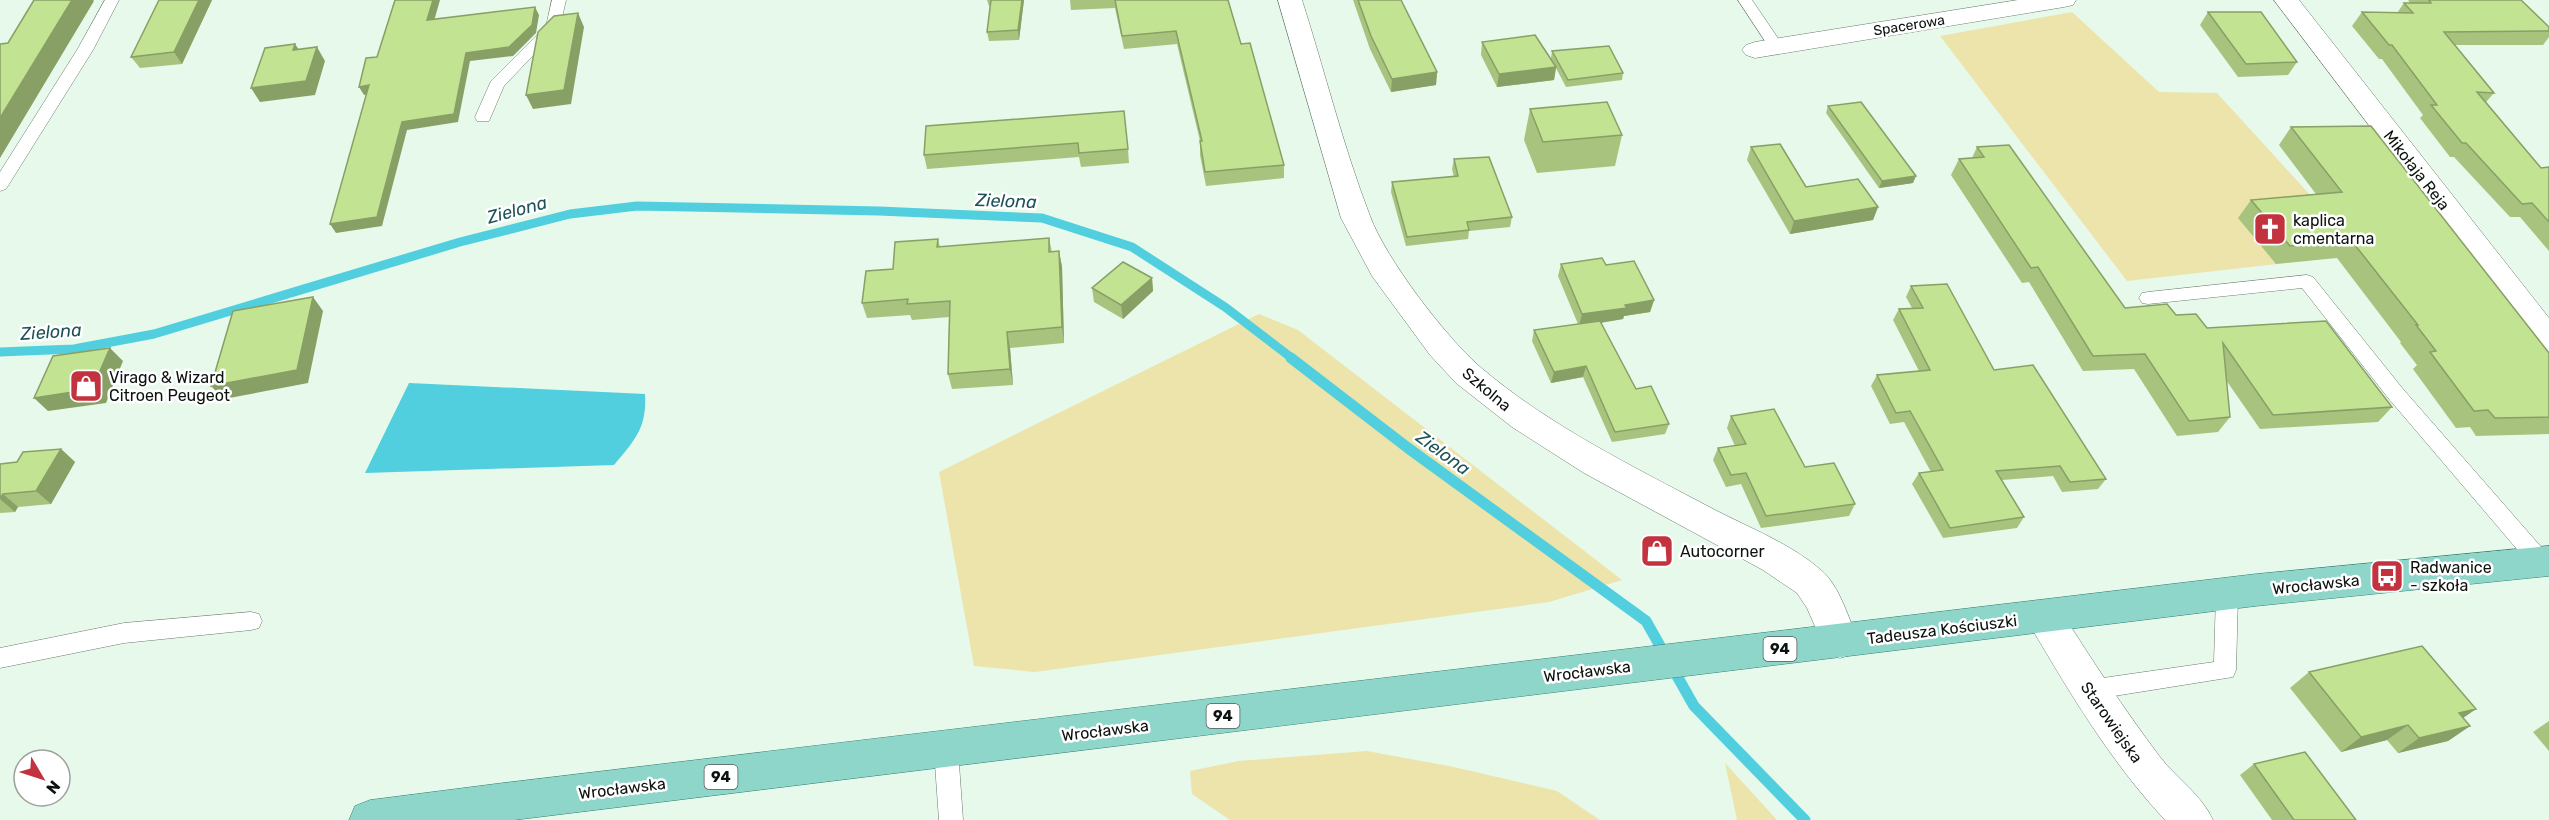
<svg xmlns="http://www.w3.org/2000/svg" width="2549" height="820" viewBox="0 0 2549 820" font-family="Rubik,sans-serif">
<style>
.green{fill:#ede4ab}
.water{fill:#51cfde}
.lines{fill:none;stroke-linecap:round;stroke-linejoin:round}
.stream-far1{stroke:#51cfde;stroke-width:9}
.stream{stroke:#51cfde;stroke-width:11}
.service-casing{stroke:#6a7b6e;stroke-width:1}
.minor-casing{stroke:#6a7b6e;stroke-width:1}
.tertiary-casing{stroke:#6a7b6e;stroke-width:1}
.primary-casing{stroke:#307f71;stroke-width:1}
.service{fill:#fff;fill-rule:evenodd}
.minor{fill:#fff;fill-rule:evenodd}
.tertiary{fill:#fff;fill-rule:evenodd}
.primary{fill:#8ed6ca;fill-rule:evenodd}
.wall{fill:#a7c37e}
.shaded-wall{fill:#889f66}
.building{fill:#c2e392;stroke:#889f66;stroke-width:1.5}
.labels{text-anchor:middle;stroke-width:5;stroke-linejoin:round;paint-order:stroke}
.far-street-label{font-size:14px;fill:#0c120e;stroke:#fff}
.shield{fill:#fff;stroke:#555956;stroke-width:1.5}
.shield-label{font-size:15px;font-weight:bold;fill:#0c120e}
.street-label{font-size:16px;fill:#0c120e;stroke:#fff}
.poi-label{font-size:16px;fill:#0c120e;stroke:#fff;text-anchor:start}
.water-label{font-size:18px;font-style:italic;fill:#1c5258;stroke:#fff}
</style>
<rect width="100%" height="100%" fill="#e6f9ea"/>
<!-- green -->
<path class="green" d="M2072,12L2159,92L2217,93L2312,197L2356,255L2127,281L1940,36Z
M1259,314L1298,330L1622,580L1549,602L1035,672L974,666L939,472Z
M1367,751L1454,767L1557,791L1600,820H1230L1192,794L1190,771L1239,761Z
M1725,763L1777,820H1737Z"/>
<!-- water -->
<path class="water" d="M409,383L645,394C647,428 635,440 614,465L365,473Z"/>
<g class="lines">
<!-- stream-far1 -->
<path class="stream-far1" d="M0,352L74,349L154,334L460,242L570,214L637,206L879,211L1042,218L1132,247L1225,307L1293,359"/>
<!-- stream -->
<path class="stream" d="M1291,358L1408,448L1646,621L1694,706L1805,820"/>
<!-- service casing -->
<g class="service-casing">
<path id="service" d="M105,0H119L93,50L6,189L0,191V172L77,50Z
M552,0H566L560,27L504,86L489,121H477L475,117L491,81L546,26Z
M1738,0H1752L1784,47L1781,50H1771Z
M2307,275L2313,277L2403,389L2549,556V568L2541,571L2533,568L2389,399L2302,288L2148,304L2142,303L2139,298L2142,293L2148,292Z
M2227,586L2235,588L2238,595L2236,670L2233,677L2089,700L2081,697L2078,690L2081,683L2089,680L2214,662L2216,595L2219,588Z
M251,612L259,614L262,621L259,628L251,630L124,643L0,668V648L124,623Z
M946,739L954,742L958,750L963,820H939L934,750L938,742Z"/>
</g>
<!-- minor casing -->
<g class="minor-casing">
<path id="minor" d="M2018,0H2076L2073,5L2064,7L1755,58L1746,55L1742,50L1746,45L1755,42Z
M2274,0H2299L2549,318V352L2538,348Z
M2044,600L2057,605C2090,657 2123,708 2160,757C2177,779 2201,794 2213,820H2165C2111,762 2071,695 2031,627L2025,616L2031,605Z"/>
</g>
<!-- tertiary casing -->
<g class="tertiary-casing">
<path id="tertiary" d="M1278,0H1302C1325,72 1343,146 1370,216C1386,259 1445,336 1479,366C1549,426 1634,467 1715,510C1750,528 1791,544 1821,570C1840,586 1849,620 1859,642L1853,654L1840,658L1827,654L1807,608L1797,593L1763,570L1584,473L1512,427L1456,383L1430,355L1372,276L1341,218Z"/>
</g>
<!-- primary casing -->
<g class="primary-casing">
<path id="primary" d="M2549,546V576L2256,606L514,820H349L355,806L370,800L503,783L2256,574Z"/>
</g>
<!-- service -->
<use href="#service" class="service"/>
<!-- minor -->
<use href="#minor" class="minor"/>
<!-- tertiary -->
<use href="#tertiary" class="tertiary"/>
<!-- primary -->
<use href="#primary" class="primary"/>
</g>
<!-- wall -->
<path class="wall" d="M159,0H212L182,64L140,68L131,57Z
M987,0H1024L1019,40L989,41L987,32L990,6H989Z
M1070,0H1228L1241,44L1284,165V178L1206,186L1200,155V141L1177,44L1124,49L1115,8L1071,10Z
M1353,0H1401L1437,72L1436,85L1391,92L1370,49Z
M2408,0H2521L2549,27V37L2543,45H2455L2494,93L2486,102L2541,168L2549,167V251L2520,217H2510L2454,157H2450L2420,118L2423,115L2382,59H2379L2352,26L2362,12L2397,13L2404,3H2410Z
M2208,12L2297,62L2288,75L2238,77L2200,25Z
M1482,42L1551,58L1552,51L1623,73L1622,80L1566,87L1556,68L1554,80L1497,87L1481,55Z
M1828,106L1913,183L1879,188L1826,113Z
M1530,109L1622,135L1615,166L1537,173L1524,140Z
M926,126L1128,149L1129,163L1081,167L1079,157L927,169L924,155Z
M2291,127L2549,353V434L2476,436L2470,427L2456,428L2413,369L2417,365L2400,343L2401,342L2337,258L2276,264L2238,218L2251,200L2316,194L2279,145Z
M1751,147L1806,187L1878,207L1873,220L1790,234L1747,160Z
M1977,147L2125,308L2176,315L2392,407L2378,422L2260,429L2226,380L2230,417L2218,432L2177,436L2134,369L2083,371L2029,282L2022,283L1951,175L1959,159L1972,158Z
M1454,159L1512,217L1510,227L1469,231L1468,239L1406,246L1391,192L1392,182L1454,177L1452,169Z
M1049,238L1052,252L1059,251L1062,267L1064,343L1010,348L1013,385L952,389L948,374L949,317L912,320L910,315L867,318L862,303L893,269L938,239L940,247Z
M1561,264L1606,265L1654,300L1650,312L1624,316L1623,319L1601,323L1636,389L1669,424L1665,434L1612,442L1583,377L1551,383L1532,341L1534,330L1578,324L1558,276Z
M1152,278L1153,291L1123,319L1094,302L1092,288Z
M1911,286L1994,370L2106,479L2098,489L2062,492L2053,476L2002,480L2024,517L2017,528L1943,538L1912,484L1919,473L1931,472L1904,422L1890,424L1871,386L1877,375L1919,371L1893,320L1899,309L1912,308L1906,297Z
M1731,416L1805,467L1855,504L1849,516L1761,528L1741,484L1726,487L1713,460L1718,448L1735,446L1727,428Z
M61,449L75,462L51,504L18,507L15,512L0,513V464L17,462Z
M2309,672L2476,709L2463,718L2470,726L2448,741L2398,753L2387,740L2341,752L2290,688Z
M2549,721V751L2533,732Z
M2254,764L2356,820H2272L2240,775Z"/>
<!-- shaded-wall -->
<path class="shaded-wall" d="M72,0H93L94,1L0,158V118Z
M199,0H212L182,64L174,52Z
M433,0H440L432,28L427,20Z
M1022,0H1024L1019,40L1018,30Z
M535,7L539,15L536,33L513,56L470,61L458,122L407,130L382,226L336,233L330,224L402,122L466,53Z
M578,13L584,27L571,104L533,109L526,95Z
M295,44L304,57L293,50Z
M317,47L325,61L315,95L260,102L251,88Z
M1556,67L1554,80L1497,87L1499,74Z
M1437,72L1436,85L1391,92L1392,79Z
M369,85L374,94L364,95L359,87Z
M1916,176L1913,183L1879,188L1882,181Z
M1878,207L1873,220L1790,234L1794,221Z
M1059,251L1062,267L1064,343L1062,327Z
M1152,278L1153,291L1123,319L1121,305Z
M313,297L323,311L308,383L224,399L211,386Z
M1654,300L1650,312L1624,316L1623,319L1579,326L1582,314Z
M1007,332L1010,348L1013,385L1010,369Z
M110,348L123,361L106,403L48,411L34,398Z
M1586,366L1583,377L1551,383L1554,372Z
M61,449L75,462L51,504L36,491Z
M3,494L18,507L15,512L0,499Z
M2476,709L2454,724L2459,713Z
M2408,725L2387,740L2341,752L2361,737Z
M2470,726L2448,741L2398,753L2419,738Z"/>
<!-- building -->
<path class="building" d="M34,0H72L0,118V44L8,43Z
M159,0H199L174,52L131,57Z
M395,0H433L427,20L535,7L532,25L509,47L466,53L454,114L402,122L377,217L330,224L369,85L359,87L366,58L377,57Z
M991,0H1022L1018,30L987,32Z
M1115,0H1228L1241,44L1250,43L1284,165L1205,172L1200,141H1202L1176,31L1122,36Z
M1358,0H1401L1437,72L1392,79L1371,36Z
M2429,0H2521L2549,27V31L2444,32L2494,93L2477,92L2541,168L2549,167V222L2532,203L2522,204L2466,143H2462L2431,105H2437L2392,45H2389L2362,12L2413,13L2404,3H2431Z
M2208,12H2261L2297,62L2246,64Z
M578,13L564,90L526,95L538,32L554,16Z
M1535,35L1556,67L1499,74L1482,42Z
M295,44L293,50L317,47L306,81L251,88L265,48Z
M1609,46L1623,73L1568,80L1552,51Z
M1607,102L1622,135L1543,142L1530,109Z
M1861,102L1916,176L1882,181L1828,106Z
M1124,111L1128,149L1079,153L1078,143L924,155L926,126Z
M2371,126L2549,353V417L2495,418L2488,410L2474,411L2430,352L2436,351L2416,325H2418L2351,240L2290,246L2251,200L2342,192L2291,127Z
M1780,144L1806,187L1858,179L1878,207L1794,221L1751,147Z
M2009,145L2125,308L2167,304L2176,315L2196,314L2207,328L2326,321L2392,407L2273,415L2223,343L2230,417L2189,421L2145,354L2093,356L2038,267L2031,268L1959,159L1984,157L1977,147Z
M1489,157L1512,217L1467,222L1469,230L1407,237L1392,182L1458,176L1454,159Z
M1049,238V252L1059,251L1062,327L1007,332L1010,369L948,374L950,301L907,304L908,299L862,303L866,271L893,269L895,242L938,239L937,247Z
M1602,258L1606,265L1634,261L1654,300L1625,305L1627,308L1582,314L1561,264Z
M1123,262L1152,278L1121,305L1092,288Z
M1947,284L1994,370L2033,365L2106,479L2070,482L2060,466L1996,471L2024,517L1950,528L1919,473L1943,470L1910,411L1896,413L1877,375L1930,370L1899,309L1923,308L1911,286Z
M313,297L297,370L211,386L233,311Z
M1600,321L1636,389L1651,386L1669,424L1615,432L1586,366L1554,372L1534,330Z
M110,348L92,389L34,398L53,356Z
M1774,409L1805,467L1834,463L1855,504L1766,516L1746,473L1731,475L1718,448L1746,444L1731,416Z
M61,449L36,491L3,494L0,498V464L17,462L23,452Z
M2422,646L2476,709L2459,713L2470,726L2419,738L2408,725L2361,737L2309,672Z
M2305,752L2356,820H2294L2254,764Z"/>
<!-- icons -->
<defs>
<g id="church-square" transform="scale(1.725)"><rect x="-9" y="-9" width="18" height="18" rx="4" fill="#c3323f" stroke="#fff"/><path d="M-1.2-6h2.4v3.5h3.3v2.4h-3.3V6h-2.4V-.1h-3.3v-2.4h3.3Z" fill="#fff"/></g>
<g id="shop-square" transform="scale(1.725)"><rect x="-9" y="-9" width="18" height="18" rx="4" fill="#c3323f" stroke="#fff"/><path d="M-5-2.5h2.3a2.7 3.5 0 0 1 5.4 0H5L5.5 6h-11ZM-1.5-2.5h3a1.5 2.3 0 0 0-3 0Z" fill="#fff"/></g>
<g id="bus-square" transform="scale(1.725)"><rect x="-9" y="-9" width="18" height="18" rx="4" fill="#c3323f" stroke="#fff"/><path d="M-5-6H5V4H4V6H2V4H-2V6H-4V4H-5ZM-3.5-4V0h7V-4ZM-3.5 1.2v1.5H-2V1.2ZM2 1.2v1.5H3.5V1.2Z" fill="#fff"/></g>
</defs>
<g fill-rule="evenodd">
<use href="#church-square" x="2270" y="229"/>
<use href="#shop-square" x="86" y="386"/>
<use href="#shop-square" x="1657" y="551"/>
<use href="#bus-square" x="2387" y="576"/>
</g>
<g class="labels">
<!-- far-street labels -->
<g class="far-street-label">
<text transform="translate(1909 25) rotate(-9)" y="5">Spacerowa</text>
</g>
<!-- shield labels -->
<g class="shield">
<rect x="1763.5" y="637" width="33" height="24" rx="4.5"/>
<rect x="1206.5" y="704" width="33" height="24" rx="4.5"/>
<rect x="704.5" y="765" width="33" height="24" rx="4.5"/>
</g>
<g class="shield-label">
<text x="1780" y="654">94</text>
<text x="1223" y="721">94</text>
<text x="721" y="782">94</text>
</g>
<!-- street labels -->
<g class="street-label">
<text transform="translate(2417 170) rotate(52)" y="6">Mikołaja Reja</text>
<text transform="translate(1487 389) rotate(40)" y="6">Szkolna</text>
<text transform="translate(2316 584) rotate(-6)" y="6">Wrocławska</text>
<text transform="translate(1942 629) rotate(-7)" y="6">Tadeusza Kościuszki</text>
<text transform="translate(1587 671) rotate(-7)" y="6">Wrocławska</text>
<text transform="translate(2112 722) rotate(55)" y="6">Starowiejska</text>
<text transform="translate(1105 730) rotate(-7)" y="6">Wrocławska</text>
<text transform="translate(622 788) rotate(-7)" y="6">Wrocławska</text>
</g>
<!-- poi labels -->
<g class="poi-label">
<text x="2293" y="226">kaplica<tspan x="2293" dy="18">cmentarna</tspan></text>
<text x="109" y="383">Virago &amp; Wizard<tspan x="109" dy="18">Citroen Peugeot</tspan></text>
<text x="1680" y="557">Autocorner</text>
<text x="2410" y="573">Radwanice<tspan x="2410" dy="18">- szkoła</tspan></text>
</g>
<!-- water labels -->
<g class="water-label">
<text transform="translate(1006 201) rotate(2)" y="6">Zielona</text>
<text transform="translate(517 210) rotate(-15)" y="6">Zielona</text>
<text transform="translate(51 332) rotate(-4)" y="6">Zielona</text>
<text transform="translate(1443 453) rotate(36)" y="6">Zielona</text>
</g>
</g>
<!-- north arrow -->
<g transform="translate(42 778) rotate(129)"><circle r="28" fill="#ffffff" stroke="#9ea09f" stroke-width="1.5"/>
<path d="M0-4.5L10 22L0 15L-10 22Z" fill="#c3323f"/>
<text y="-9" font-size="16" font-weight="bold" text-anchor="middle" fill="#0c120e">N</text>
</g>
</svg>
